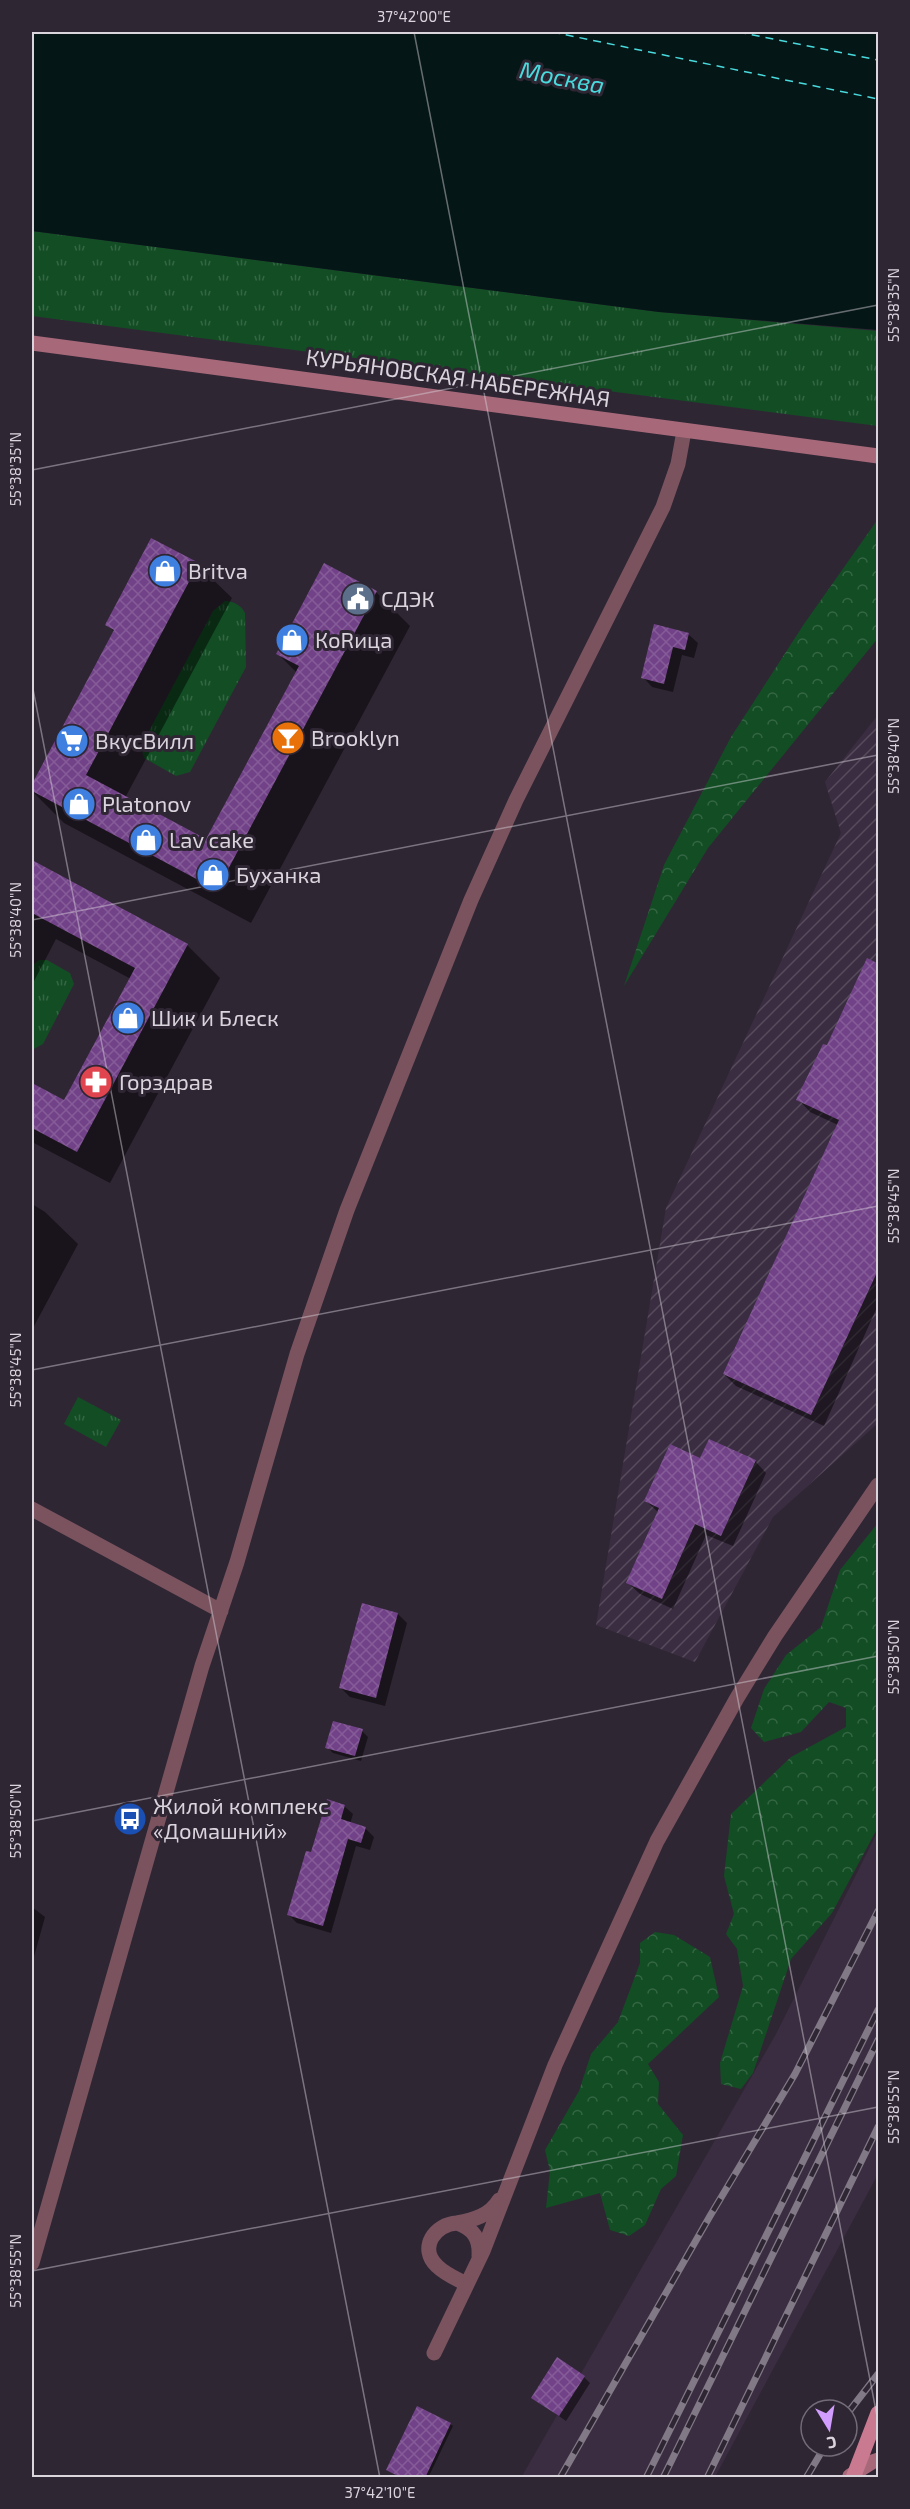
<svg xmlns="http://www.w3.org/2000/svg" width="910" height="2509" viewBox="0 0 910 2509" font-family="'Exo 2',sans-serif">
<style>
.built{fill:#3a2d41}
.industrial{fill:url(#industrial-furrows)}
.grass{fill:url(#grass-tufts)}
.forest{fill:url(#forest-crowns)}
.water{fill:#051617}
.shadow{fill:#0007}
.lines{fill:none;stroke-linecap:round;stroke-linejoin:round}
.ferry{stroke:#49dadd;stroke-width:1.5;stroke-dasharray:8 6;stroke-linecap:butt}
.building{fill:url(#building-cross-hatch)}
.street{stroke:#7a535e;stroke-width:15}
.secondary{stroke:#a7697a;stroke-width:15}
.rail-casing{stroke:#817985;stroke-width:7}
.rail{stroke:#2f2634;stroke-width:4.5;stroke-dasharray:14;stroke-linecap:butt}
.primary-bridge{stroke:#c97a91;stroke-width:15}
.ticks{fill:none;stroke:#dad4dd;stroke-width:1.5;stroke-opacity:0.45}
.labels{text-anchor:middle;stroke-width:6;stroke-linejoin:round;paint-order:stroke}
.street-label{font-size:22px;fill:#dad4dd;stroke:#2f2634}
.poi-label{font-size:22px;fill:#dad4dd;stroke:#2f2634;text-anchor:start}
.water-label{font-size:24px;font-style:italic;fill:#49dadd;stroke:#2f2634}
.neatline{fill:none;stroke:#dad4dd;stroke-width:2}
.ticks-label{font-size:15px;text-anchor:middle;fill:#dad4dd}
</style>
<defs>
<pattern id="industrial-furrows" width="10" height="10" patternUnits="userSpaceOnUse" patternTransform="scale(1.5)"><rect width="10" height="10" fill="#3a2d41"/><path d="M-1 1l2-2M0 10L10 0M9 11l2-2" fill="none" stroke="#564b5c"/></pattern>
<pattern id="grass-tufts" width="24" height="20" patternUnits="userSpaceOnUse" patternTransform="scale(1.5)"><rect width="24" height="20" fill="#124d24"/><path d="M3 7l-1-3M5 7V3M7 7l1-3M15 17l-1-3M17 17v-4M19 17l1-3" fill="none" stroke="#346643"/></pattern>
<pattern id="forest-crowns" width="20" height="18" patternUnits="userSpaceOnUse" patternTransform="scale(1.5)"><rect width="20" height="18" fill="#124d24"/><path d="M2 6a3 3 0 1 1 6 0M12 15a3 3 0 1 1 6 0" fill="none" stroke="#346643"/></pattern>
<pattern id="building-cross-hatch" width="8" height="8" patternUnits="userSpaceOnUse" patternTransform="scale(1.5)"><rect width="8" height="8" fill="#724288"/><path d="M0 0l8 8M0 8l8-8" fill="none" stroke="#865c98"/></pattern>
</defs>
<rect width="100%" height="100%" fill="#2f2634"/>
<!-- built -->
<path class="built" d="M878,1831V2174L715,2477L521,2478L776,2034Z"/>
<!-- industrial -->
<path class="industrial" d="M878,715V1423L773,1517L695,1662L596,1625L666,1208L841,833L825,782Z"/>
<!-- grass -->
<path class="grass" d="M32,231L659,312L878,331V426L32,316Z
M225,601C234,601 242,606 245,613L246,667L190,772L176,776L144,758L141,746L213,611Z
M39,960H47L70,973L74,984L43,1044L32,1050V966Z
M78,1397L121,1420L106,1447L64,1424Z"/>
<!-- forest -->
<path class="forest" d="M878,519V638L708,848L624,986L664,865L731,737L804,624Z
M878,1523V1827L832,1913L791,1959L753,2073L741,2089L721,2084L720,2063L743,1986L737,1949L726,1934L734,1914L724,1876L731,1814L791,1757L846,1727V1708L829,1702L801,1732L764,1742L751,1728L764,1689L786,1655L821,1627L840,1570Z
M655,1932L674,1935L710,1957L719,1997L648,2064L659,2082L658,2104L683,2135L676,2176L661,2189L645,2225L629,2236L610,2230L600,2193L546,2208L550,2171L545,2150L579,2091L591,2054L618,2022L640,1963V1943Z"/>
<!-- water -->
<path class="water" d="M32,32H875L878,34V330L659,312L32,231Z"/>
<!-- shadow -->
<path class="shadow" d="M152,540L198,565L232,598L125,798L207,841L297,673L277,653L325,565L376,592L410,626L251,923L64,823L32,791L115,632L107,625Z
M656,626L688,634L698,643L694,658L682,655L673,692L652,687L643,677Z
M32,862L187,945L220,978L110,1183L32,1142V1085L65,1102L131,979L56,939L32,985Z
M878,965V1305L824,1426L736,1386L724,1374L838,1125L810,1112L798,1099Z
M32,1204L45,1212L78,1244L32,1330Z
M701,1460L755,1461L766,1473L733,1546L706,1535L673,1609L640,1594L628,1583L659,1513L645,1500Z
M398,1614L407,1623L385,1706L350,1697L341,1688Z
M362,1731L368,1737L361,1761L333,1753L327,1747Z
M344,1806L353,1814L350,1824L365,1828L374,1837L370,1850L356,1846L331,1933L297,1923L288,1914L312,1854Z
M32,1907L45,1917L32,1964Z
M584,2377L590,2383L566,2421L533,2398Z
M450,2424L453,2426L428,2478H402Z"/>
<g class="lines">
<!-- ferry -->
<path class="ferry" d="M552,32L878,99
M738,32L878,60"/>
</g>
<!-- building -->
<path class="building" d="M151,538L199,563L86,775L206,839L299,666L276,654L324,563L377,591L217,890L32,791V784L114,630L105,625Z
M654,624L689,633L685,650L673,647L664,684L641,678Z
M32,860L188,944L77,1152L32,1128V1083L64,1100L135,968L32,913Z
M867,958L879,964V1268L811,1415L723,1374L839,1120L796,1100L823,1044L827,1045Z
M709,1439L756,1460L721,1536L695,1524L662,1599L626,1583L659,1508L644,1501L670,1444L700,1458Z
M362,1603L398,1613L376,1698L339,1688Z
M333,1721L363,1729L355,1756L325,1748Z
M327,1799L345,1805L341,1819L366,1827L361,1843L348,1839L323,1926L287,1915L306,1851L311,1852Z
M557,2357L585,2376L559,2416L531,2398Z
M417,2406L451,2423L425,2478H402L386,2470Z"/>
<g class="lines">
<!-- street -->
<path class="street" d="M32,1509L221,1611
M457,2223C474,2220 490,2215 499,2200
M32,2263L202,1666L237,1562L297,1354L347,1210L471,900L516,800L663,507L678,464L684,431
M466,2284C457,2279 445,2274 437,2266C418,2248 435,2224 457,2223C474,2229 480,2239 479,2256
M434,2353L483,2251L555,2065L657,1841L737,1698L775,1636L878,1485"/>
<!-- secondary -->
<path class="secondary" d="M32,343L878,456
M850,2476L872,2462L878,2460"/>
<!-- rail casing -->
<g class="rail-casing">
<path id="rail" d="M847,2414L878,2374
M560,2478L710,2216L795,2074L878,1911
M646,2478L878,2010
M663,2478L878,2040
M707,2478L878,2127
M806,2478L825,2446"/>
</g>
<!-- rail -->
<use href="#rail" class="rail"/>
<!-- primary-bridge -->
<path class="primary-bridge" d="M853,2478L878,2413"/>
</g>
<!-- ticks -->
<path class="ticks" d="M414,32L878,2421M32,470L878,305M32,684L380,2478M32,920L878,755M32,1370L878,1206M32,1821L878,1656M32,2271L878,2107"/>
<!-- icons -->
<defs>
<g id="shop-disc" transform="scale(1.725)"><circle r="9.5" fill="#3f7fe0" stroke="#2f2634"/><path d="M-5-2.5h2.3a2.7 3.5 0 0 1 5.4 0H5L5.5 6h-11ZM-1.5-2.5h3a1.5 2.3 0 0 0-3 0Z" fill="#fff"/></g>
<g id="civic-disc" transform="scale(1.725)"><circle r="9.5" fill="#5c6f8a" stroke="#2f2634"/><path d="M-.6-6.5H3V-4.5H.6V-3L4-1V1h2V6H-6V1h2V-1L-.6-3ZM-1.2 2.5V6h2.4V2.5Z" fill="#fff"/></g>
<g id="bar-disc" transform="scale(1.725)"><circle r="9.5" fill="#e8710a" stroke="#2f2634"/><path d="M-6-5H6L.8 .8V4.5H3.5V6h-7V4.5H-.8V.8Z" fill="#fff"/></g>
<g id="supermarket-disc" transform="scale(1.725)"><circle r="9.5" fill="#3f7fe0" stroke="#2f2634"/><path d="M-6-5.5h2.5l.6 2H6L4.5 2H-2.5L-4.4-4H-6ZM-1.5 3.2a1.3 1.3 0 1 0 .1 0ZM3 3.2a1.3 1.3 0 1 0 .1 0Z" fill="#fff"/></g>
<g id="pharmacy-disc" transform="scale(1.725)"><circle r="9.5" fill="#e0444e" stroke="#2f2634"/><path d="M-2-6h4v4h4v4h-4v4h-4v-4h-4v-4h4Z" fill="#fff"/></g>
<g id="bus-disc" transform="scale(1.725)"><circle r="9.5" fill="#1a4fb4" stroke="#2f2634"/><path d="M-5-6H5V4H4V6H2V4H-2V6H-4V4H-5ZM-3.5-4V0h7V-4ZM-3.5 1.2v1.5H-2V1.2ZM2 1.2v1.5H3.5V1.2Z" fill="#fff"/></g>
</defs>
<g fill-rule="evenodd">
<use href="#shop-disc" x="165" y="571"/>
<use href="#civic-disc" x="358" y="599"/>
<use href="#shop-disc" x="292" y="640"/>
<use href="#bar-disc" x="288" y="738"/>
<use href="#supermarket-disc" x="72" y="741"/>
<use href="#shop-disc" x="79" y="804"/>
<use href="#shop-disc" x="146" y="840"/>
<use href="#shop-disc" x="213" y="875"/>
<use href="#shop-disc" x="128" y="1018"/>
<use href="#pharmacy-disc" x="96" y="1082"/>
<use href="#bus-disc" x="130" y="1819"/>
</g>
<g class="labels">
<!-- street labels -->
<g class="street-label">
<text transform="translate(458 378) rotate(8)" y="8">КУРЬЯНОВСКАЯ НАБЕРЕЖНАЯ</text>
</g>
<!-- poi labels -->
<g class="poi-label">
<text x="188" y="579">Britva</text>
<text x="381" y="607">СДЭК</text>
<text x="315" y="648">КоRица</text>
<text x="311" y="746">Brooklyn</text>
<text x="95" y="749">ВкусВилл</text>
<text x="102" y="812">Platonov</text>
<text x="169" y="848">Lav cake</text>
<text x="236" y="883">Буханка</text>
<text x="151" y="1026">Шик и Блеск</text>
<text x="119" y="1090">Горздрав</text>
<text x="153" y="1814">Жилой комплекс<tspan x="153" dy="25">«Домашний»</tspan></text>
</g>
<!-- water labels -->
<g class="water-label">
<text transform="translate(562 78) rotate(11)" y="8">Москва</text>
</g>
</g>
<!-- border -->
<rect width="910" height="2509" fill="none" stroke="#2f2634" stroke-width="66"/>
<!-- north arrow -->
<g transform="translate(829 2428) rotate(169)"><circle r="28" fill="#2f2634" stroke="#736c78" stroke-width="1.5"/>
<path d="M0-4.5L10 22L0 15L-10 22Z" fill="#d19dfe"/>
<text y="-9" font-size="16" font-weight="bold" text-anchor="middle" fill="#dad4dd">С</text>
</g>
<rect x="33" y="33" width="844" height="2443" class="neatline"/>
<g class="ticks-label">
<text x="414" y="22">37°42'00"E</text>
<text transform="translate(894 305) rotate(-90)" y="5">55°38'35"N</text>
<text transform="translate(16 469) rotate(-90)" y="5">55°38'35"N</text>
<text transform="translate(894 756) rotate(-90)" y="5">55°38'40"N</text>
<text transform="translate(16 920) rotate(-90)" y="5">55°38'40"N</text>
<text transform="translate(894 1206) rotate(-90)" y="5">55°38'45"N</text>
<text transform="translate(16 1370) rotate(-90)" y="5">55°38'45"N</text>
<text transform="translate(894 1657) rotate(-90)" y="5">55°38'50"N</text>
<text transform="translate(16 1821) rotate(-90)" y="5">55°38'50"N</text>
<text transform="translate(894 2107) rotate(-90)" y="5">55°38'55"N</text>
<text transform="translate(16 2271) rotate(-90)" y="5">55°38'55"N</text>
<text x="380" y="2498">37°42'10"E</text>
</g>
</svg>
